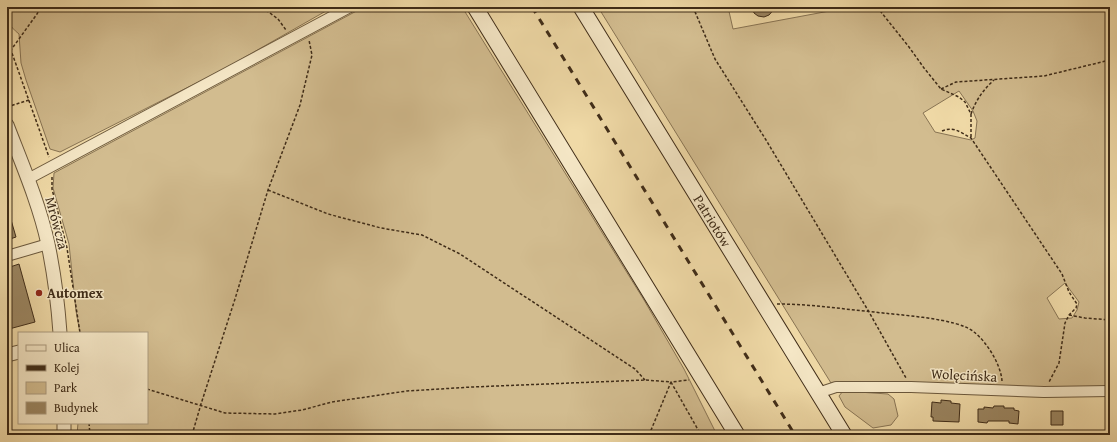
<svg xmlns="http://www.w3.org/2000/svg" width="1117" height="442" viewBox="0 0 1117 442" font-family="'Gentium Book Plus',serif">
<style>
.green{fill:#d2bc8f;stroke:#887454;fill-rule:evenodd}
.building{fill:#9b8662;stroke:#3f2c18}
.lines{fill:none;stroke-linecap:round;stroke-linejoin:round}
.minor-casing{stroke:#6b583c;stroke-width:12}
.tertiary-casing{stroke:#6b583c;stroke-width:15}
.secondary-casing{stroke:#3f2c18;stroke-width:17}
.path{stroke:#3f2c18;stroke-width:1.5;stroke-dasharray:3 2;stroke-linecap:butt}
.minor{stroke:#f5e7c6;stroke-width:10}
.tertiary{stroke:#f5e7c6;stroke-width:13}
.secondary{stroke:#f5e7c6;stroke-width:15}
.rail{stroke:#3f2c18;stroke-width:3;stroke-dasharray:7 7;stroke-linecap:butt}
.poi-dot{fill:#8f2418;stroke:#f5e7c6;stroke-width:1.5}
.labels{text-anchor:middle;stroke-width:3;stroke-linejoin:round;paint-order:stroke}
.street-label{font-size:14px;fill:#3f2c18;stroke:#f5e7c6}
.poi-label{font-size:14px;font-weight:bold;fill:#3f2c18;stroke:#f5e7c6;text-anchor:start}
</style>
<rect width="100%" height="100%" fill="#f0daa7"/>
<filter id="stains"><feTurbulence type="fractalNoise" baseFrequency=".005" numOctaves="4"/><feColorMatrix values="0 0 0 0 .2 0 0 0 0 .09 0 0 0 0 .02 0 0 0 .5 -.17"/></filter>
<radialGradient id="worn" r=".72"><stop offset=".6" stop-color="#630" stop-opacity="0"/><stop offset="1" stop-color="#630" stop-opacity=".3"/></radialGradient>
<!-- green -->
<path class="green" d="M7,7H333L224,69L60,152L50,149L26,80L21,63L19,34C8,25 7,21 7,7Z
M364,7H462L644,300L684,369L717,435H77L78,423H147V333H80L76,311L69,244L53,188L54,173Z
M598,7H728L733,29L851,7H1110V390L831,383ZM959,91L973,111L977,121L975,138L971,140L935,132L923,113ZM1065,283L1079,302L1077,310L1072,318L1059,319L1047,298Z
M843,391L888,394L894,399L898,416L891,425L873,428L845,407L839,396Z"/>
<!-- building -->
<path class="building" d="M752,7H776L769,15L764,17L758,16L754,13Z
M7,213H9L16,237L7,240Z
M19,264L35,322L9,329L7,324V268Z
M941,400L951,401V403L960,404L959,422L933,421V417H931L932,402L941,403Z
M994,406H1004V408H1014V410L1019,411L1018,424L1009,423V421H988L987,423L978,422V409H984V407L993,408Z
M1051,411H1063V425H1051Z"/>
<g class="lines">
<!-- minor casing -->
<g class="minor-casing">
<path id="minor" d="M28,179L350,7
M7,256L48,244
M818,393L836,387H911L1044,392L1110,391"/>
</g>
<!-- tertiary casing -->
<g class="tertiary-casing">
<path id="tertiary" d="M7,125C22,164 39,203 48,244C54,273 58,304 60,333
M7,355L19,352
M64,423V435"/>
</g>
<!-- secondary casing -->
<g class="secondary-casing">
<g id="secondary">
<path d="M475,7L737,435"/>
<path id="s1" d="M581,7L844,435"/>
</g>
</g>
<!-- path -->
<path class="path" d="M262,7L278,19L286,30
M693,7L715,59L766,140L869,312L906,378
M877,7L909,47L924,68L941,89L959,97L965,102L971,114V137
M7,39L49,157
M7,71L11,50L37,14L41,7
M941,89L956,82L1044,76L1110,60
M7,107L29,100
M971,114C976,100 983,90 994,80
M942,131C953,126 960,132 971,138L1062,274L1069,292L1077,304L1076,308L1069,315L1065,323L1059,363L1049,382
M52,177V189L67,248L80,333
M268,190L328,214L381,228L422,235L460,254L635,369L645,380
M777,304C810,304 842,309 874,312C897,315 958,318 974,332C987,342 1001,365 1002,381
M1069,315L1085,318L1110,320
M147,389L225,413L275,414L302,410L332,402L407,391L472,387L645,380L671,382L701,435
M89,423L90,435
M192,435L201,404L235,299L268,190L300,105L312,55L309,40
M649,435L671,382L689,380"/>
<!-- minor -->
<use href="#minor" class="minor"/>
<!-- tertiary -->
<use href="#tertiary" class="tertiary"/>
<!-- secondary -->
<use href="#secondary" class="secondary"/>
<!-- rail -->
<path class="rail" d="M532,7L795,435"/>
</g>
<!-- markers -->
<circle class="poi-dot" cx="39" cy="293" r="4"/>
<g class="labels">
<!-- street labels -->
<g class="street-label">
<text dy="5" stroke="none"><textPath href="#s1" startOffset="251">Patriotów</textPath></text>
<text transform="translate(57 223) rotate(75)" y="5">Mrówcza</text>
<text transform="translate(964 375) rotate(3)" y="5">Wolęcińska</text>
</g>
<!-- poi labels -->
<g class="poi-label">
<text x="47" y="298">Automex</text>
</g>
</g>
<!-- margin -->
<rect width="1117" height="442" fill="none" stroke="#f0daa7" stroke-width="24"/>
<rect x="8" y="8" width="1101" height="426" fill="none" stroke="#3f2c18" stroke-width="2"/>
<rect x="12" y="12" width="1093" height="418" fill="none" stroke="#3f2c18"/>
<!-- legend -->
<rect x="18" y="332" width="130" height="92" fill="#f5e7c6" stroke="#ac9c80"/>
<rect x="26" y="345" width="20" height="6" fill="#f5e7c6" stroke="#ac9c80"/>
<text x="54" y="352" font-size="12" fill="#3f2c18">Ulica</text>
<rect x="26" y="365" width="20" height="6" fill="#3f2c18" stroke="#ac9c80"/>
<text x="54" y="372" font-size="12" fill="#3f2c18">Kolej</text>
<rect x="26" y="382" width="20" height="12" fill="#d2bc8f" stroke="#ac9c80"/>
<text x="54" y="392" font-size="12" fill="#3f2c18">Park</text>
<rect x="26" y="402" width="20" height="12" fill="#9b8662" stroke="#ac9c80"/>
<text x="54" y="412" font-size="12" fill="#3f2c18">Budynek</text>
<rect width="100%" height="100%" filter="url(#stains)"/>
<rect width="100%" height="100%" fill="url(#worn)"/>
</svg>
